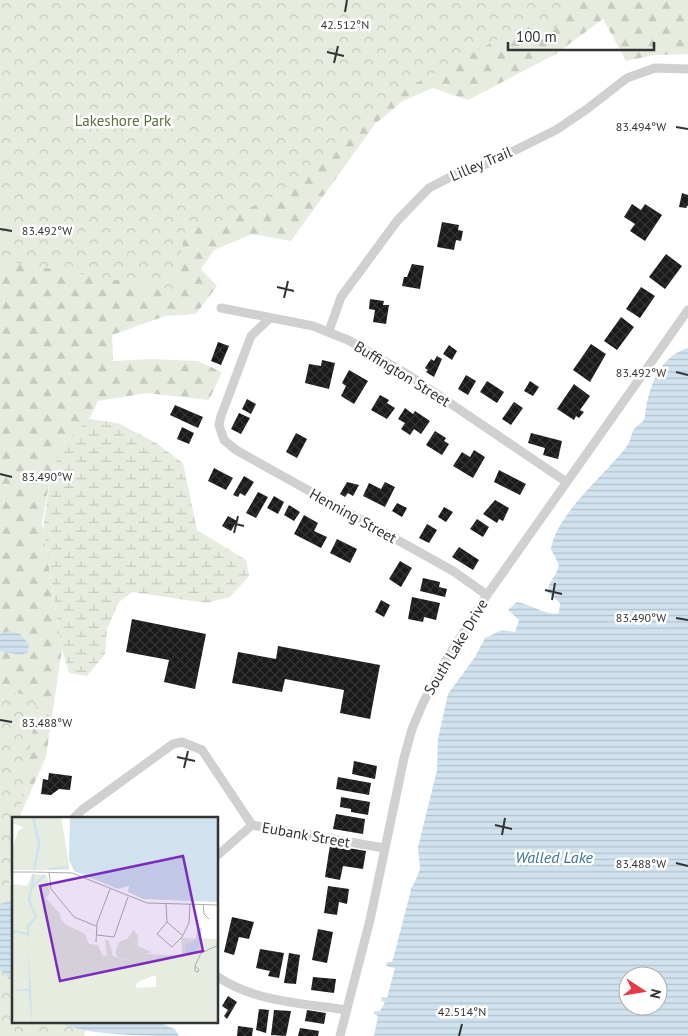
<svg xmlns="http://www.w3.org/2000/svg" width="688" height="1036" viewBox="0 0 688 1036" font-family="'PT Sans',sans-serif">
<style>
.forest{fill:url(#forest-firs)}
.wetland{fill:url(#wetland-marsh)}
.park{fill:url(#park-crowns)}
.water{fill:url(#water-rules);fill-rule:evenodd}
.building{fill:url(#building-cross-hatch)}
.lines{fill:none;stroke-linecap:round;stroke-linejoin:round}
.street{stroke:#d0d0d0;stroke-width:9}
.ticks{fill:none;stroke:#333;stroke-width:2}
.labels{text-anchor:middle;stroke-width:5;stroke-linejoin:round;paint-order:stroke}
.park-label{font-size:15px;fill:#56703f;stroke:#fff}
.street-label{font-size:15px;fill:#333;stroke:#fff}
.water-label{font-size:16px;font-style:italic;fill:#3f7597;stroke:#fff}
.inset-river{fill:none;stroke:#cfe2ee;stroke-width:2.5}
.inset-road{fill:none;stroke:#adadad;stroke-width:1}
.view{fill:#7b2cbf;fill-opacity:0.15;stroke:#7b2cbf;stroke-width:2.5}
.inset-edge{fill:none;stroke:#333;stroke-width:2.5}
.ticks-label{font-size:12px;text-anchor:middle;fill:#333;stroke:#fff;stroke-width:5;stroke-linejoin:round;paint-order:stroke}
</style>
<defs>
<pattern id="forest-firs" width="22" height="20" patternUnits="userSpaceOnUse" patternTransform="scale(1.25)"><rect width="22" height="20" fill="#e6ecdf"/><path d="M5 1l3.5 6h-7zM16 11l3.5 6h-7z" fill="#c6cbc0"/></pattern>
<pattern id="wetland-marsh" width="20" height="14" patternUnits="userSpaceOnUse" patternTransform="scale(1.25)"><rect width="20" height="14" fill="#e6ecdf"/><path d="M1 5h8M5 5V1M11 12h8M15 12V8" fill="none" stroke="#c6cbc0"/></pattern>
<pattern id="park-crowns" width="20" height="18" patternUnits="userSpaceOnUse" patternTransform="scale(1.25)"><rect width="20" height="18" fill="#e6ecdf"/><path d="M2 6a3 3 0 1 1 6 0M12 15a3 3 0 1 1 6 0" fill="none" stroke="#c6cbc0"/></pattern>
<pattern id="water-rules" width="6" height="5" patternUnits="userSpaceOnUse" patternTransform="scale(1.25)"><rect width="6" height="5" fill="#cfe2ee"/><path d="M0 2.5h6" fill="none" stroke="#b2c2cd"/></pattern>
<pattern id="building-cross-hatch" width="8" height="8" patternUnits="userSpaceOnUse" patternTransform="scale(1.25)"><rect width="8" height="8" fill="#1a1a1a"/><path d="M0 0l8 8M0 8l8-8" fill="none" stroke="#333"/></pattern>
</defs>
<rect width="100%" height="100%" fill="#fff"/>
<!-- forest -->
<path class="forest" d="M541,0H688V54L654,55L626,61L603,19L556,54L468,100L433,88L403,101L375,124L291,241L252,234L214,250L201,269L217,286L196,314L165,316L112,335L113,361L152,359L198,361L222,372L209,400L147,393L98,401L89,419L67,440L51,472L42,524L62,649L46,757L19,818H14L0,869V202L379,81Z"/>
<!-- wetland -->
<path class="wetland" d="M89,419L118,423L156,443L183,463L197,530L246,560L249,576L230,597L206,603L132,592L119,602L107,629L105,654L87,676L69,673L62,649L43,529L51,472L67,440Z"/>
<!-- park -->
<path class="park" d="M0,0H579L555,28L528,23L400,92L272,198L204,228L186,225L175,290L0,260Z
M0,690L38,697L19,818H14V855L9,885L14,886V1022H87L84,1036H0Z"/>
<!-- water -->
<path class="water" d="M688,348V1036H374L378,1016L374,1014V1011H380L385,1002L381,1001L382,997L387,998L395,968L386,966L387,962H392L393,959L411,890L410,889L414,884L420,869L418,847L437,770L438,739L448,694L475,657L485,638L502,630L515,632L519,620L508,610L517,602C530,604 549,617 559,613L560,603L547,592C550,579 556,577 559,565L551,549C556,514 607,473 627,446C631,440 631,433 635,428C638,425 644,422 645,417C647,391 659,356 688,348ZM628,976H658V1006H628Z
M9,631L20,634L29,645L28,652L21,655L0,651V634Z
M11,900H14V980L9,979L0,969V904Z
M61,1022H157L175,1029L179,1036C152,1036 82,1036 61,1022Z"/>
<!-- building -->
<path class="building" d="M682,193L688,195V205L686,208L679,207Z
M632,204L641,210L645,204L662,215L645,241L630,231L635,224L624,217Z
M442,222L459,225L458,230L463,231L461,241L456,240L454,250L437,247Z
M666,254L682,266L665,289L649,277Z
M412,264L424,266L420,289L402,286L404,277H407Z
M641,287L655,296L640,318L626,309Z
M370,299L384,301L383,305H389L386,324L373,322L375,310L369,309Z
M621,317L634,327L617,350L604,341Z
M218,342L229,346L221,365L211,361Z
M591,344L606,354L590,382L573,370Z
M449,345L457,351L452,360L443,354Z
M437,356L442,359L434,377L426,372L428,370L425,368L431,359L434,361Z
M322,360L335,363L329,389L305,383L309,364L321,366Z
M349,370L368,381L354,404L341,396L346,386L342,383Z
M466,375L476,381L468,395L458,389Z
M487,381L504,392L497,403L480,392Z
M530,381L539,387L533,396L524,391Z
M574,384L590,396L580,410L584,412L579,418L576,416L574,420L557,409Z
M380,395L389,400L387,403L395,408L387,419L371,410Z
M247,399L256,404L251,414L242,409Z
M514,402L523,408L511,425L502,419Z
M175,405L203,417L198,428L170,415Z
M405,408L413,414L415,411L430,421L421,434L414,429L410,435L401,429L405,423L398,419Z
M239,413L250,418L241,434L231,429Z
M182,427L194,433L189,444L177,439Z
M435,431L446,438L444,441L449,444L442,455L426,445Z
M296,433L307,439L297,458L286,452Z
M531,433L562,441L558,459L543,455L545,448L528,443Z
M474,450L485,457L473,478L453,466L462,452L470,457Z
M214,468L233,478L226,490L208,481Z
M499,470L526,484L520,495L494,482Z
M244,476L254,482L245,496L240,493L238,497L233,495Z
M347,482L359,485L353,496L348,493L345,497L340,494Z
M385,482L395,487L385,507L363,496L369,483L381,489Z
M258,492L268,497L256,518L246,513Z
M274,496L284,502L278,514L267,508Z
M495,500L509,508L503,521L499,519L497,523L483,514Z
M397,503L407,508L402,517L392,511Z
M289,505L300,512L294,521L284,515Z
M444,507L453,512L446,522L438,517Z
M304,515L318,523L314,531L327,537L321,548L294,534Z
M228,516L237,521L231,531L222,526Z
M477,519L489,527L483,537L470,529Z
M427,524L437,530L429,543L419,538Z
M337,539L357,549L350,563L330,553Z
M459,547L479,560L473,570L452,557Z
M400,561L412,568L401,587L389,579Z
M423,578L440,582L439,587L447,589L445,597L420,591Z
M412,597L440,603L436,620L424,617L423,622L408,619Z
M381,600L390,605L384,617L375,612Z
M132,619L206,634L195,689L164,682L169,660L126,652Z
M278,646L380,665L370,719L340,713L344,690L285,679L282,692L232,683L238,652L276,659Z
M354,761L377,766L375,779L352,774Z
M49,773L72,776L70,790L59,789L51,795L41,794L43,779L48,780Z
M338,777L371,783L369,795L336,789Z
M341,797L370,802L368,815L351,812V809L340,807Z
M336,814L365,819L363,834L333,829Z
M330,845L366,851L363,869L343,866L340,880L325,877Z
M328,886L349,889L347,904L339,902L337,915L324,913Z
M232,917L254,922L249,939L239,937L234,955L224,952Z
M318,929L333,932L327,963L312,960Z
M260,949L284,953L279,978L268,976L270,971L256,968Z
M289,953L300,955L296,984L284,983Z
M313,977L336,979L334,993L311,990Z
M228,996L237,1002L227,1019L224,1016L228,1010L222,1006Z
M259,1009L269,1010L266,1033L256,1030Z
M274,1010L291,1011L286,1036L271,1035Z
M307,1010L326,1013L324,1024L305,1021Z
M238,1026L253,1028L252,1036H237Z
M300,1028L319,1031L318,1036H298Z"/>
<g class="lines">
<!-- street -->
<path class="street" d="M221,308L313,326L348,340L410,376L565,481
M269,319L251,336L221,416L219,425L224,440L236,450L453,571L487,595
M329,331L341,297L397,221L429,188L454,175L489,163L556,130L587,109L627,78L655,68L688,69
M74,818L82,810L173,744L182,742L202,750L252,825L384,848
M218,855L252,825
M218,977C255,1002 302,1003 346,1010
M340,1036L370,920L404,758L412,729L423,703L443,665L487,595L688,310"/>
</g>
<!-- ticks -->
<path class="ticks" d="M345,12L347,0M327,52L344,56M334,63L338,46M676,127L688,129M0,229L12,231M277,287L294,291M284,298L288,281M676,372L688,375M0,474L12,477M227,522L244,526M234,533L238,516M545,590L562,594M552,600L555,583M676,618L688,620M0,720L12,722M177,757L195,761M184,768L188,751M495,825L512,829M502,835L505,818M676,863L688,866M459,1036L462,1024"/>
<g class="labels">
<!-- park labels -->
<g class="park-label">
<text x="123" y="126">Lakeshore Park</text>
</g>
<!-- street labels -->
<g class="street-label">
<text transform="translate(481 164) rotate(-23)" y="5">Lilley Trail</text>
<text transform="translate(402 374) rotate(32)" y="5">Buffington Street</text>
<text transform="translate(353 516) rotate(29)" y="5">Henning Street</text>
<text transform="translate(456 647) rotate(-59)" y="5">South Lake Drive</text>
<text transform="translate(306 835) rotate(10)" y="5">Eubank Street</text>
</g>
<!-- water labels -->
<g class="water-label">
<text x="554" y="863">Walled Lake</text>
</g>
</g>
<!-- overview -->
<g transform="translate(12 817)">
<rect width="206" height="206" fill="#fff"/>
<path d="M2,0H49L58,53H0V33L6,14L12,10L2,7L0,10ZM20,57L35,58L38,76L34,81L48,97L50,106L73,117L77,127L86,128L91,139L95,138L93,123L97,124L101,139L112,143L136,137L167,139L150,160L140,159L126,165L123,170L128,173L111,203L0,72V67L15,69Z" fill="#e6ecdf"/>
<path d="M121,113L126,118V129L139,135L120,143L107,142L103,136L107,125L116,121Z" fill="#e6ecdf"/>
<path d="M0,69L36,87L74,132H83L85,172L144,170V139L170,137L169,121L206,122V206H0Z" fill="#e6ecdf"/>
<path d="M58,0H206V85L131,82L116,75L117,69L106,72L62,54L57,43ZM185,110L190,111L188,126L181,137L173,138V128L184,123ZM16,120V122L18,162L19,165L20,206L16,174H0L17,171Z" fill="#cfe2ee"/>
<path class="inset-river" d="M21,0L27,27L22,53M37,52L56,50M19,71L33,58M0,114L16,117M16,120V109L24,100L17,83L22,57"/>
<path class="inset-road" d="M0,55H21M21,55L60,56L135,86L207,88M37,55L39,72L62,100L84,109M154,86L155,105L145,117L160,130L170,120L177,106L178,87M191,87L192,97L197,102M155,105L170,118M85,118L102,120L116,80M84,125L85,106L98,72M183,149L189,136L207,128M183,149L187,153L186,155L183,154Z"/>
<path class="view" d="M171,39L191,134L48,164L28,69Z"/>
<rect width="206" height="206" class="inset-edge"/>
</g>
<g class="ticks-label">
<text x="345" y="29">42.512°N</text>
<text x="641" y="131">83.494°W</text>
<text x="47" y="235">83.492°W</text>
<text x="641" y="377">83.492°W</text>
<text x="47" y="481">83.490°W</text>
<text x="641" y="622">83.490°W</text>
<text x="47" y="727">83.488°W</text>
<text x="641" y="868">83.488°W</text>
<text x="462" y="1016">42.514°N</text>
</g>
<!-- north arrow -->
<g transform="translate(643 991) rotate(102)"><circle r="24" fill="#ffffff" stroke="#adadad"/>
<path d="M0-4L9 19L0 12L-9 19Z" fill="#e63946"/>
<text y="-8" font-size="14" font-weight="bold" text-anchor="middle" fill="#333333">N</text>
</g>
<!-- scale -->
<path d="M508 42v8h146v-8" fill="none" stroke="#333333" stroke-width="2.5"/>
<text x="516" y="42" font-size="15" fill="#333333" stroke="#ffffff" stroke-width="4" paint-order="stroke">100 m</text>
</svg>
